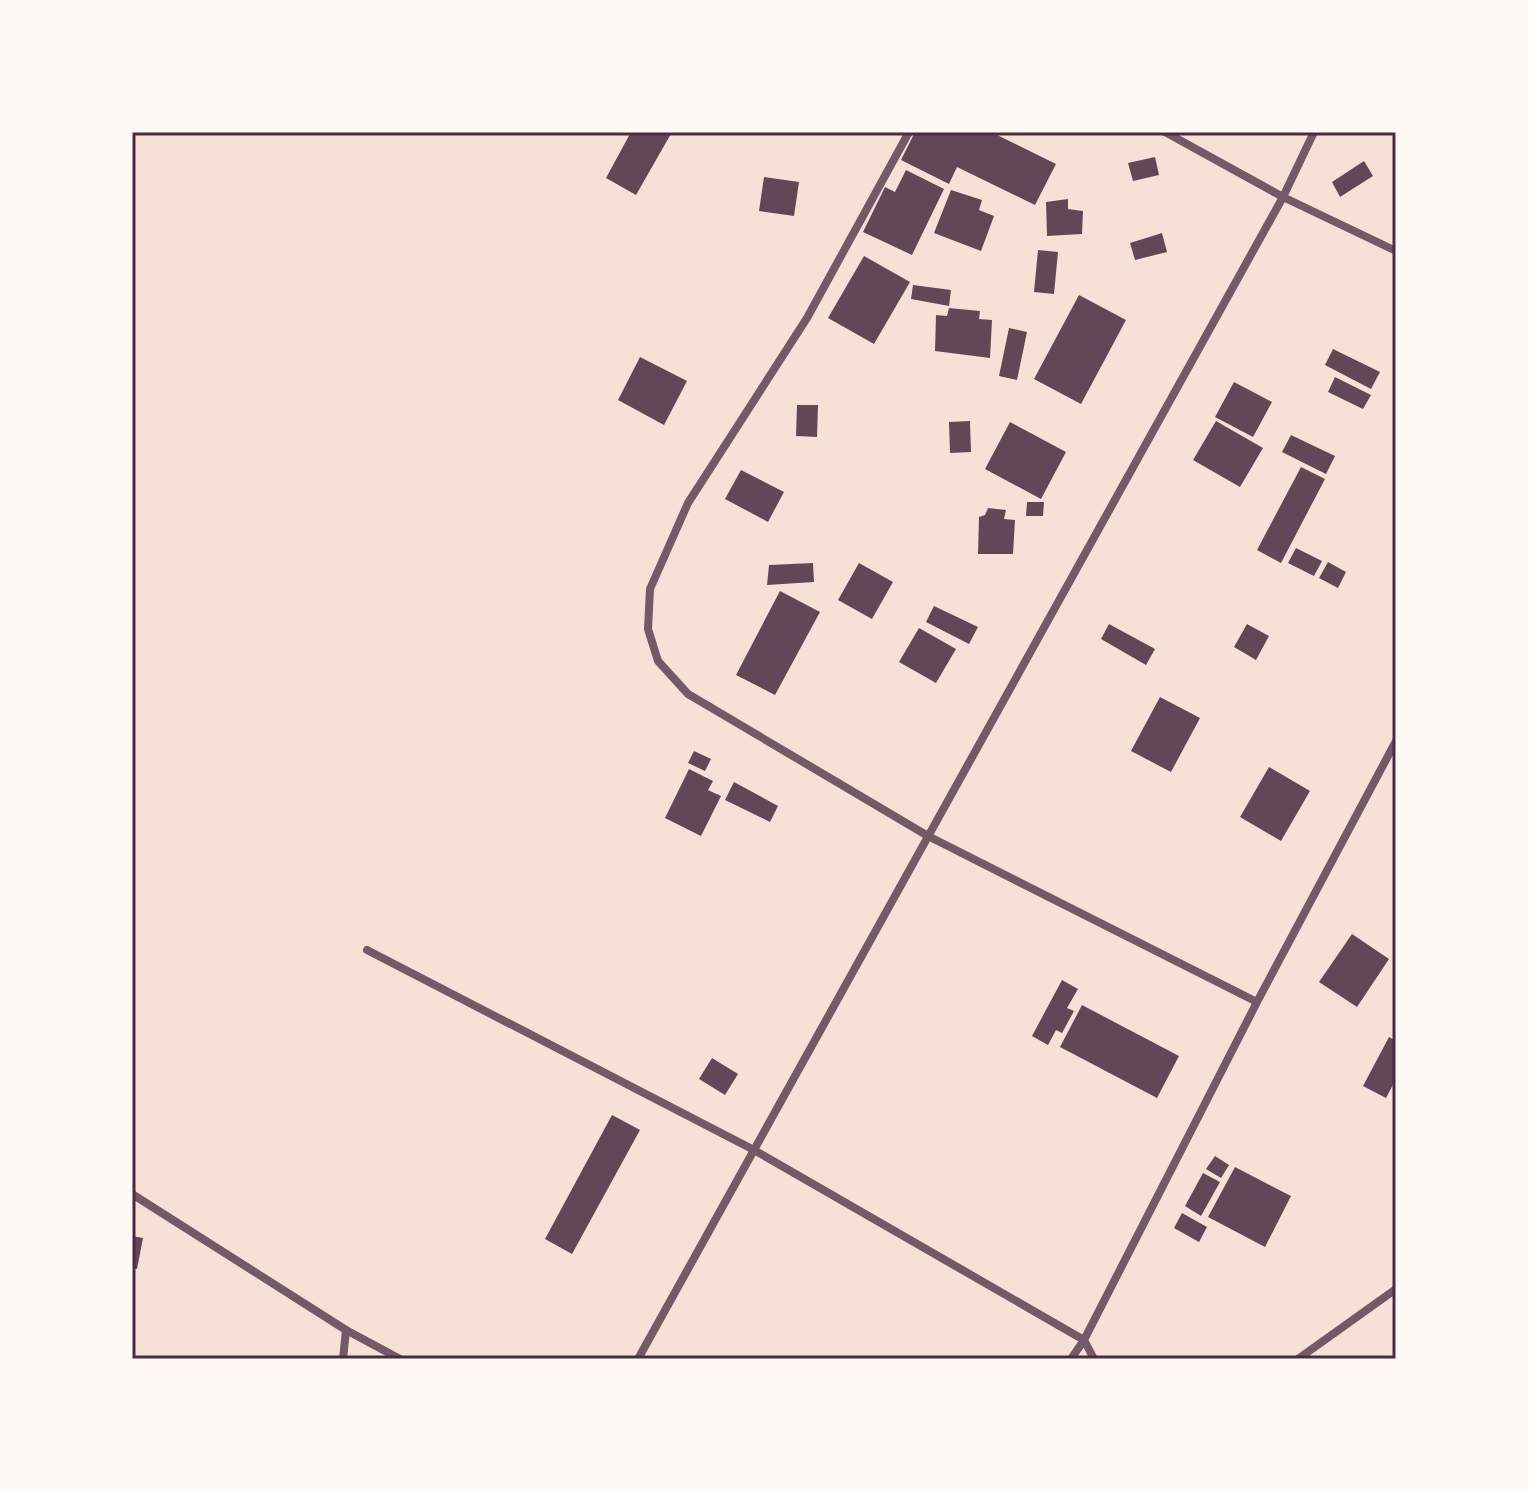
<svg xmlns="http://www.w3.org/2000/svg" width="1528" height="1491" viewBox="0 0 1528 1491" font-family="'Fira Sans Condensed',sans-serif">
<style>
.building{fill:#644757}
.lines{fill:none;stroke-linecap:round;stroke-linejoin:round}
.minor{stroke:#755966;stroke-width:8}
.neatline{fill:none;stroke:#4a2c40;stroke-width:3}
</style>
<rect width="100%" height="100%" fill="#f7e1d7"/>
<!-- building -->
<path class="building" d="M631,132H672L636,195L606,178Z
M915,132H991L1056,164L1035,205L957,167L949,184L901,160Z
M1155,157L1159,175L1133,181L1128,163Z
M1364,161L1373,176L1340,197L1332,182Z
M906,170L944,189L912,255L863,232L885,187L895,192Z
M764,177L799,182L794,216L759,211Z
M951,190L982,200L979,210L994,216L981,251L934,233Z
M1068,199V209L1083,211L1082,234L1047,236L1046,202Z
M1162,233L1167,252L1135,260L1130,243Z
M1038,250L1058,252L1054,294L1034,292Z
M864,256L910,282L874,344L828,318Z
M913,285L951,290L949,306L911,299Z
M1079,295L1126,320L1081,404L1034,379Z
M949,308L980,311L979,319L992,320L990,358L935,351L936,315L947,316Z
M1009,328L1027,332L1017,380L999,376Z
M1333,349L1380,372L1371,389L1325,365Z
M640,357L687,381L664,425L618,400Z
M1335,377L1371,395L1363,409L1328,392Z
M1234,382L1272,402L1253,437L1215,417Z
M797,405H818L817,437L796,436Z
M970,421L971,452L950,453L949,422Z
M1216,421L1263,448L1240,487L1193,460Z
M1010,422L1066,452L1041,499L985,469Z
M1291,435L1335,456L1326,474L1282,452Z
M1301,467L1325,479L1281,563L1257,550Z
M741,470L784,492L768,522L725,499Z
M1027,502H1044L1043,516H1026Z
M988,508L1006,510L1004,519L1015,520L1013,554H978L979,517L985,515Z
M1296,548L1322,561L1314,576L1288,563Z
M1328,562L1346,572L1338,588L1319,578Z
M813,563L814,582L767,585L769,565Z
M859,563L893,582L872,619L838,600Z
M780,591L820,612L775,695L736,675Z
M934,606L978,627L969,644L926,622Z
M1109,624L1155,649L1146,665L1101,639Z
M1247,624L1269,636L1256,660L1234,647Z
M919,628L956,649L936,683L899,662Z
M1160,697L1200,718L1171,772L1131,751Z
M694,751L711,759L705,771L688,763Z
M1269,767L1310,791L1281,841L1240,817Z
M689,769L713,781L708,790L721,796L701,836L665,818Z
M734,782L778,806L770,822L725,800Z
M1352,934L1389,959L1357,1007L1319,982Z
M1062,980L1078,989L1067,1008L1074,1011L1062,1033L1056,1030L1048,1045L1032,1036Z
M1082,1005L1179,1056L1157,1098L1060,1047Z
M1389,1037L1396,1041V1079L1386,1098L1363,1086Z
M712,1058L738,1074L725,1095L699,1079Z
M612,1115L640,1130L572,1254L545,1239Z
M1215,1156L1229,1165L1221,1178L1206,1169Z
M1235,1167L1291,1196L1265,1247L1208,1217Z
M1203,1173L1220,1182L1201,1216L1185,1206Z
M1182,1213L1207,1227L1199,1242L1174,1228Z
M132,1236L143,1238L137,1269L132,1268Z"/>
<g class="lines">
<!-- minor -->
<path class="minor" d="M909,132L807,318L688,503L650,589L648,629L658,661L688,694L928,836L1257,1002
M1165,132L1283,197L1396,251
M367,950L754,1150L1084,1340L1094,1359
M132,1194L346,1330L400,1359
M343,1359L346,1330
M638,1359L1283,197L1314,132
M1071,1359L1084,1340L1257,1002L1396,741
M1298,1359L1396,1289"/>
</g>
<!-- border -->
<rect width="1528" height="1491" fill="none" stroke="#fffaf5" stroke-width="268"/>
<rect x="134" y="134" width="1260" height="1223" class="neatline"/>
</svg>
